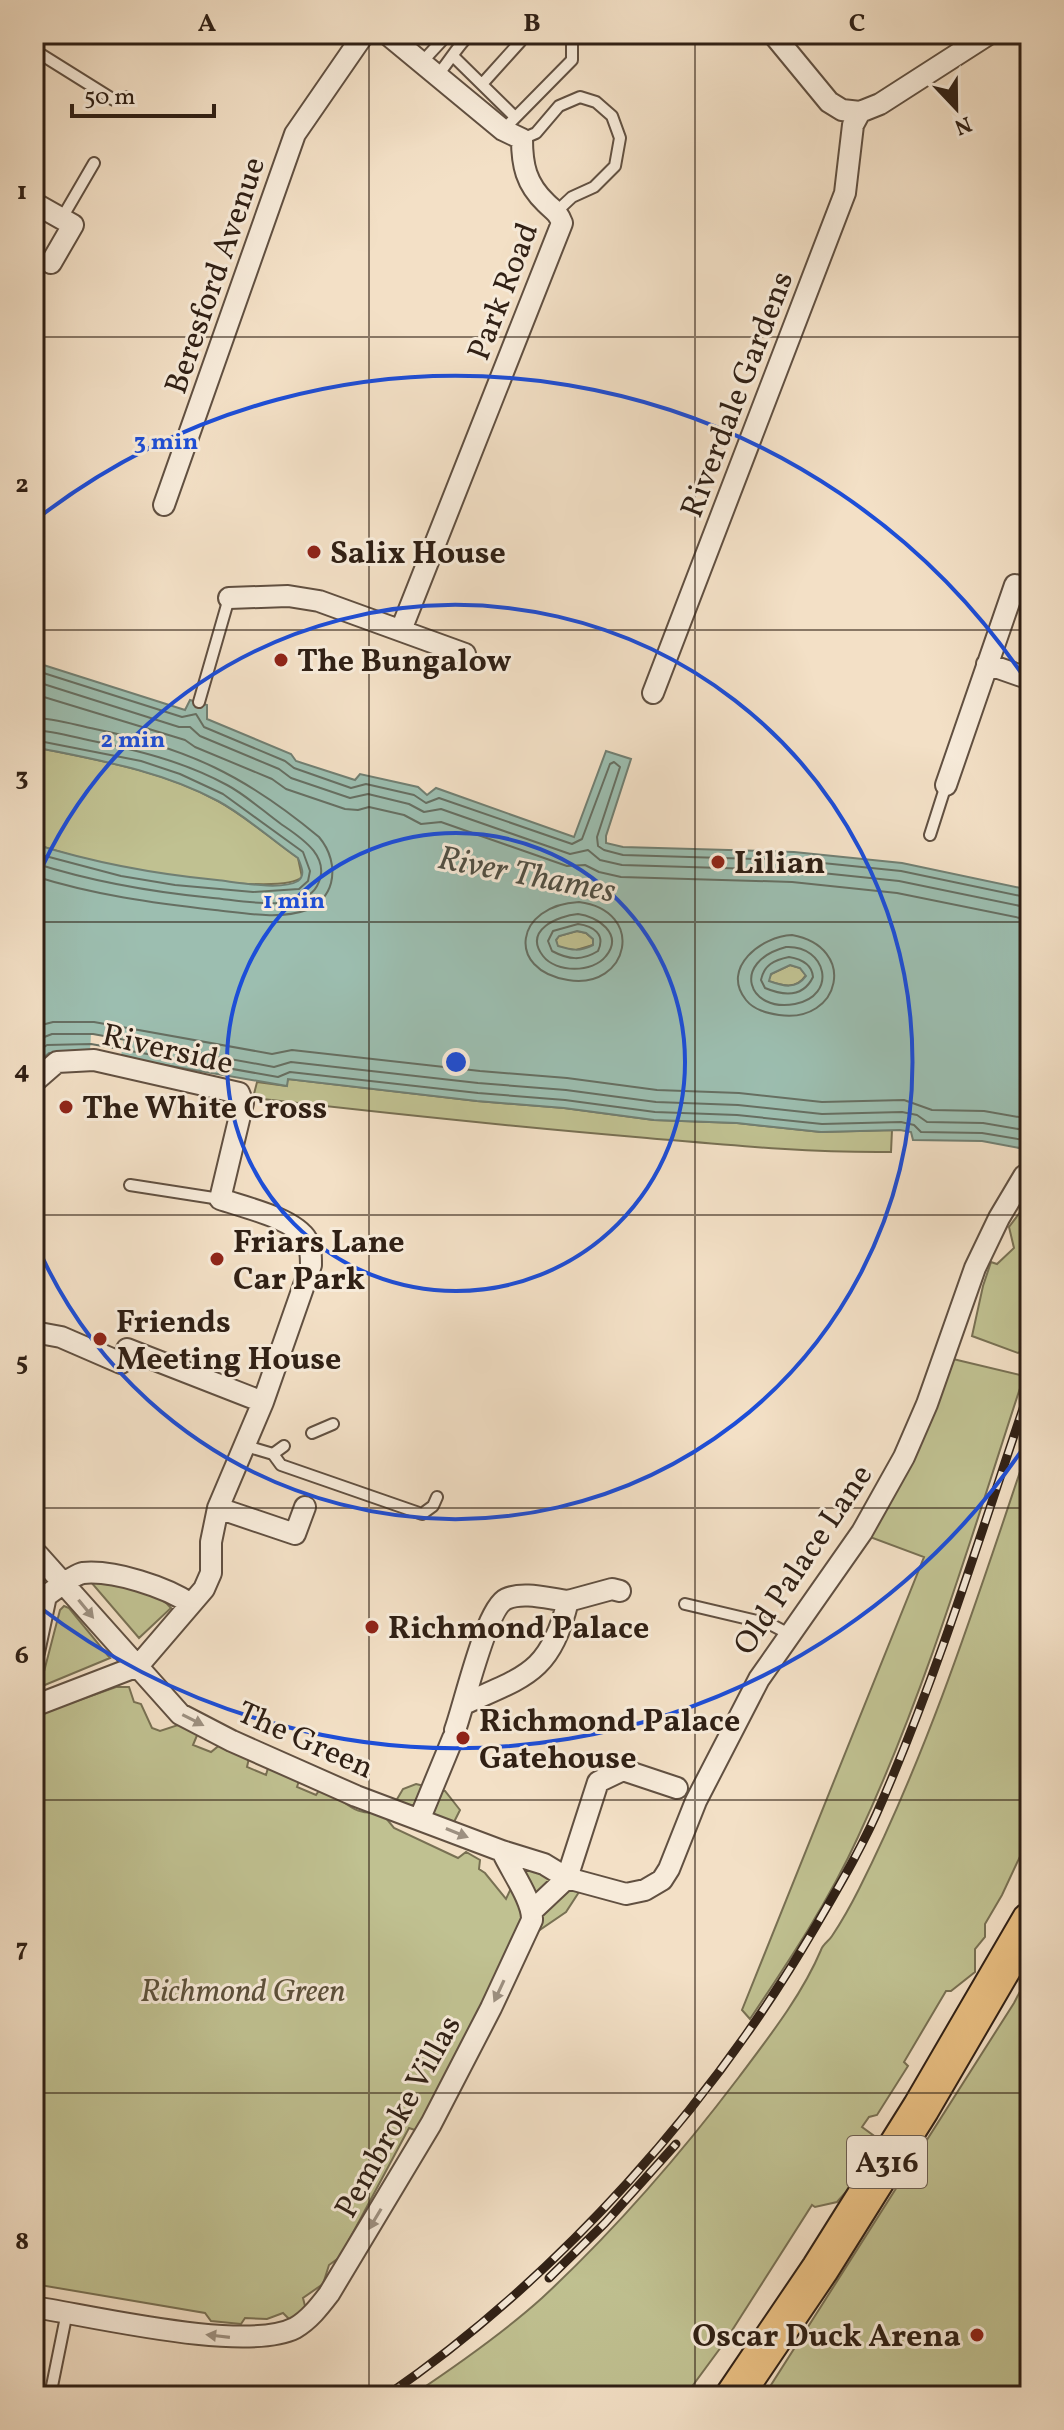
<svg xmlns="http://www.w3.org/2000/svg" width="1064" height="2430" viewBox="0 0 1064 2430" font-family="Vollkorn,serif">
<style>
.green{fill:#c0c191;stroke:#787053;stroke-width:2}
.water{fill:#9cbeb0;stroke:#717f72;stroke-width:2;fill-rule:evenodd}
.pier{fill:#f3e0c6}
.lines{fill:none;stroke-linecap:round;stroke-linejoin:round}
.shore{stroke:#666f62;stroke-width:2}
.lane-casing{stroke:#615041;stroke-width:14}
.street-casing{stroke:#615041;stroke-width:24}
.highway-casing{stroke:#302015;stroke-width:40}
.lane{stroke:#f7ebda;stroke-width:10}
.street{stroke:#f7ebda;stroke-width:20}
.highway{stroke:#eac083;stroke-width:36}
.rail-casing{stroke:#302015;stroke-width:9}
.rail{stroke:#f7ebda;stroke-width:6;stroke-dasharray:18;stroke-linecap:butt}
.oneway{fill:#9d9081}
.grid{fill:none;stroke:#302015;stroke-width:2;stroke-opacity:0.55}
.ring{fill:none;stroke:#1d4ed8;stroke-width:4}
.poi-dot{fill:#8f2418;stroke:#f7ebda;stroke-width:3}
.labels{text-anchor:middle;stroke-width:6;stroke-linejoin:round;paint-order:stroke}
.shield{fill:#f7ebda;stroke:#6c5d50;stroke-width:2}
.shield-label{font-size:30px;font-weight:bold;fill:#302015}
.street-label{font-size:32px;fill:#302015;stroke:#f7ebda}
.poi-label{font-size:32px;font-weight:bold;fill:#302015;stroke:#f7ebda;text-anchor:start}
.park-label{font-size:32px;font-style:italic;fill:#5b503a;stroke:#f7ebda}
.water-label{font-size:34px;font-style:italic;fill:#504f44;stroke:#f7ebda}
.centre{fill:#1d4ed8;stroke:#f7ebda;stroke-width:4}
.ring-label{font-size:24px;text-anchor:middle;font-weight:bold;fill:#1d4ed8;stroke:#f7ebda;stroke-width:6;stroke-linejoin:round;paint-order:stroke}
.neatline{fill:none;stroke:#302015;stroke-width:3}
.grid-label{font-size:26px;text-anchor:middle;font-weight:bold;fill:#302015}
</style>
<rect width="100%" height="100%" fill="#f3e0c6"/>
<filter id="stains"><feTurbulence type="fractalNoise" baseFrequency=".0025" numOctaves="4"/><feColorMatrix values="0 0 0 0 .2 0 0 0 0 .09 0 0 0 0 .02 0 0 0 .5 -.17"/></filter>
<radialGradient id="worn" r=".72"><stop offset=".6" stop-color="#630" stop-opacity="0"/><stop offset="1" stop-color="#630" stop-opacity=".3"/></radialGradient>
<!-- green -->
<path class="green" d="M34,747C97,760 161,770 218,801C246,816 272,840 298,858L302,877C284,895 153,874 124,869C93,863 64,853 34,844Z
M577,931L586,933L593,939V945L573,951L557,946L556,940L559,936Z
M790,965L800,968L806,975C796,990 783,986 768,981L771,974Z
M288,1079L477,1101L564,1108L654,1120L737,1123L821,1132L892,1130L891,1152C809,1153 728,1145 647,1138C515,1127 384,1113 253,1098L257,1082L286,1086Z
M1030,1199V1345L1018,1353L972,1336L983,1286L991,1262L997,1264L1014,1248L1009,1227Z
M953,1359L1024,1376C973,1531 927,1689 858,1837C829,1901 789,1961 750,2019L742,2010L924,1557L870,1537L910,1467Z
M1030,1442V1835L1002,1895L985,1924V1937L975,1949V1972L951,1991H946L904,2062L908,2066L877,2115L869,2117L862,2127L877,2138L871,2164L837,2202L815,2207L812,2205L724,2343L685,2396H411C456,2366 502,2334 542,2298C614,2231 680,2155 739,2077C769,2037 802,1995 821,1950C823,1944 829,1941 832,1936C842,1921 851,1905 859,1889C931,1746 979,1593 1030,1442Z
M90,1581C115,1587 154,1587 171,1608L139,1638Z
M64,1606L69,1608L110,1658L40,1687L60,1610Z
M116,1687H129L134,1702L141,1704L152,1728L160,1731L184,1723L198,1733L193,1745L211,1752L221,1744L249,1758L247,1767L266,1775L268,1768L284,1771L299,1781L297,1787L316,1795L320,1789C346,1797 349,1817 381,1812L394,1828L458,1858L466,1852L480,1860L479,1869L485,1873L506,1899L521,1867L544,1869L579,1892L566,1912L534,1934L418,2131L409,2128L340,2257L329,2265L323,2284L303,2298L306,2310L291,2321L283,2313L267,2319L245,2318L241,2324L211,2321L205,2313L34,2284V1716Z
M416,1784L445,1791L460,1810L452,1826L393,1806L403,1789Z
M1030,1972V2396H764L1014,2003Z"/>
<!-- water -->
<path class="water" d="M34,662L185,710L190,700L207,705V719L291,754L296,761L355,780L360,774L418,787L427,795L436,788L574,837L606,751L631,759L606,836V843L623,847L794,852L902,863L1030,890V1150L982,1141L913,1140L911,1132L900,1130L821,1132L737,1123L654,1120L564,1108L477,1101L288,1079L287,1086L90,1052L49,1053L34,1065V844C95,863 154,874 217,880C236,882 281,891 298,881C306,875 301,866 298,858C272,840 246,816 218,801C160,770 97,760 34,747ZM577,931L586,933L593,939V945C579,952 572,950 558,946L556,940L559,936ZM790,965L800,968L806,976C796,990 783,986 769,981L771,974Z"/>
<!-- pier -->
<path class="pier" d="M91,1034L124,1038L121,1056L90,1052Z"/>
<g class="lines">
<!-- shore -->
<path class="shore" d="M34,670L182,717L196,714L204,727L285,761L294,768L351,788L366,784L414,795L426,803L439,798L572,844L582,839L610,764L614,762L620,767L597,837L598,846L604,850L623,855L793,860L901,871L1030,898
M34,681L179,727H190L200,736L279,769L291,778L350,798L368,794L409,804L424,812L441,809L570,854L588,850L600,860L622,865L793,870L899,881L1030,908
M34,694L185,740L195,747L272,779L286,789L345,809L358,810L369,807L404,815L421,824L441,822L567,866L585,865L599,872L621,877L792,882L897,893L1030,920
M34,718C54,718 75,725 95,729C187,748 246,776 319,837C330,850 335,867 331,883C328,895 318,906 307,910C279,920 244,913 215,910C153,903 94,895 34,876
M34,730C52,731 70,736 88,740C136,750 183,761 227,785C246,795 263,811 281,824C300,837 333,857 317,886C302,914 239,900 213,898C151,892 93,882 34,863
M34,740L141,761L180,774L223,794L303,852L310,871L308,881L299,889L253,892L175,885L121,876L34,853
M579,902C647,911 629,990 568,980C505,970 515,905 579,902Z
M578,914C597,916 624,934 606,956C593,973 556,973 543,956C523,930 558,916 578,914Z
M578,924C593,926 606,934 598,951C582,961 569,960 552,951L548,941L553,931Z
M792,935C858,947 841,1024 779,1015C767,1013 754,1010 746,1000C720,968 762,936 792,935Z
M786,947C827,945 838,996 795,1004C748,1013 730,962 786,947Z
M789,957C801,959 812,964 813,977C803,998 784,996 765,988L761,980C764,965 774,960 789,957Z
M34,1027L53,1022H94L272,1054L292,1050L480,1071L567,1078L657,1090L739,1093L822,1102L904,1100L932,1110L984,1111L1030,1119
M34,1041L52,1034H93L274,1067L291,1062L478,1083L566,1090L656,1102L738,1105L822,1114L902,1112L917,1115L927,1122L983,1123L1030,1131
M34,1054L47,1045L91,1044L278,1077L290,1072L478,1093L565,1100L655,1112L737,1115L822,1124L901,1122L914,1125L921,1132L982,1133L1030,1141"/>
<!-- lane casing -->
<g class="lane-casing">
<path id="lane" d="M34,50L114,100L127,97
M454,57L514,116
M421,63L448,34
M436,77C449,62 456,48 470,34
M483,83L520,42V34
M503,130L572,60V40
M522,139L536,133L559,106L580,97L596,102L612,116L620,138L615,166L594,187L572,197L557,211
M62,218L94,163
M199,702L229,598
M930,835L946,785
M130,1185L220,1199
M312,1433L333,1424
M246,1446L273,1454L281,1465L422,1514L433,1506L437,1497
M273,1454L284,1446
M685,1604L770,1624L789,1634
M50,2396L67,2312"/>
</g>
<!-- street casing -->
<g class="street-casing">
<path id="street" d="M387,34L503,130L522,139C522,165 526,184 546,203C554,211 558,212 562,223L401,630
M773,34L829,102L842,110L860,112
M860,112L880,104L989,34
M34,203L73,225L51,263
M164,505L295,134L364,34
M229,598L288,596L319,601L465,654
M987,664L1030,679
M653,693L845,193L853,125L860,112
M946,785L1015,585L1030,590
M34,1082L57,1062L94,1060L239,1093L243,1103L220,1199C243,1207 294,1218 307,1240C311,1248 311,1256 311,1265L263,1402L218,1508L211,1542V1573L204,1589L138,1666
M34,1332L61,1337L121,1363L127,1349L263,1402
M218,1508L295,1534L305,1507
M34,1555H38L180,1714L232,1741L356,1796L502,1851C511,1871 533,1901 532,1920L491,2008L431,2124L329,2294C319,2307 309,2320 295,2328C246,2353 92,2316 34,2307
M34,1652L46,1596C54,1590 76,1574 83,1573C114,1570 166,1587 191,1604
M464,1704C526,1676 550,1673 568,1601L612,1589L620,1591
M34,1706L138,1666
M455,1730C464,1706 486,1608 506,1599C524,1591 549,1599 568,1601
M420,1818L453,1738
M502,1851L544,1864L567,1878L598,1782L623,1770L677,1788
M532,1911L567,1878L626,1894L645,1890L662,1880L669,1869L696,1801L759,1679L862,1532L904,1457L927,1404L975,1268L999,1218L1024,1176"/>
</g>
<!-- highway casing -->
<g class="highway-casing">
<path id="highway" d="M734,2396L820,2269L921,2108L1030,1921"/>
</g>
<!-- lane -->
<use href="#lane" class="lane"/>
<!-- street -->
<use href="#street" class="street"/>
<!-- highway -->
<use href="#highway" class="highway"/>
<!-- rail casing -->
<g class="rail-casing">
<path id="rail" d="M549,2278L605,2223L676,2144
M386,2396C559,2277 712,2105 817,1924C841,1883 865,1842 883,1799C941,1665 983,1526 1030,1388"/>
</g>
<!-- rail -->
<use href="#rail" class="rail"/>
</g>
<!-- one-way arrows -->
<defs><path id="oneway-solid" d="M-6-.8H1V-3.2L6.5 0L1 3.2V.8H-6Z" transform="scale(2)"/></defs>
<g class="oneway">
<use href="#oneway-solid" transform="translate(86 1609) rotate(51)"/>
<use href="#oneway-solid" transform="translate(193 1720) rotate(27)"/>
<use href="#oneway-solid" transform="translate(457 1833) rotate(22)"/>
<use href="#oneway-solid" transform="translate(499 1991) rotate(115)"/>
<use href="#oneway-solid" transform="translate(375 2219) rotate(121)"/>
<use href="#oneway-solid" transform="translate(218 2336) rotate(-173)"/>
</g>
<!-- grid -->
<path class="grid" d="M369,34V2396M695,34V2396M34,337H1030M34,630H1030M34,922H1030M34,1215H1030M34,1508H1030M34,1800H1030M34,2093H1030"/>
<!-- distance rings -->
<g class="ring">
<circle cx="456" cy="1062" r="229"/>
<path d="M35 883A457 457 0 1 1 35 1241"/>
<path d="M1028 1441A686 686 0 0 1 38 1606M38 518A686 686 0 0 1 1028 683"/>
</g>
<!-- markers -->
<g class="poi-dot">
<circle cx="314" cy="552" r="8"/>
<circle cx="281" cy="660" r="8"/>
<circle cx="718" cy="862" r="8"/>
<circle cx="66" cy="1107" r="8"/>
<circle cx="217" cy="1259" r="8"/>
<circle cx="100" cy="1339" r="8"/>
<circle cx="372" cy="1627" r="8"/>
<circle cx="463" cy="1738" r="8"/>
<circle cx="977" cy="2335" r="8"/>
</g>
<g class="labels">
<!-- shield labels -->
<rect class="shield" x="847" y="2136" width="80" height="52" rx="6"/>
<g class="shield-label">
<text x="887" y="2172">A316</text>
</g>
<!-- street labels -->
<g class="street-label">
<text transform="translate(214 275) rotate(-71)" y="11">Beresford Avenue</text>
<text transform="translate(502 291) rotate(-69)" y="11">Park Road</text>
<text transform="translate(736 394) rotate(-69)" y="11">Riverdale Gardens</text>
<text transform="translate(168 1048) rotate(13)" y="11">Riverside</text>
<text transform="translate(802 1559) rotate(-56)" y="11">Old Palace Lane</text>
<text transform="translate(306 1739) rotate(24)" y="11">The Green</text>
<text transform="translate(397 2116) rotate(-61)" y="11">Pembroke Villas</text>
</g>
<!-- poi labels -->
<g class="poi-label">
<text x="330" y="563">Salix House</text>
<text x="297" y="671">The Bungalow</text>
<text x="734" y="873">Lilian</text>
<text x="82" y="1118">The White Cross</text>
<text x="233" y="1252">Friars Lane<tspan x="233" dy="37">Car Park</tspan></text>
<text x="116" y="1332">Friends<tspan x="116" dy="37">Meeting House</tspan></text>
<text x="388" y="1638">Richmond Palace</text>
<text x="479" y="1731">Richmond Palace<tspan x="479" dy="37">Gatehouse</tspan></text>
<text x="961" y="2346" text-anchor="end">Oscar Duck Arena</text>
</g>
<!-- park labels -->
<g class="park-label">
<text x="243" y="2001">Richmond Green</text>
</g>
<!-- water labels -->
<g class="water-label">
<text transform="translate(527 873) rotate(11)" y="12">River Thames</text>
</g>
</g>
<circle cx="456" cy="1062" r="12" class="centre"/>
<g class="ring-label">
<text x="166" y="449">3 min</text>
<text x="133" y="747">2 min</text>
<text x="294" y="908">1 min</text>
</g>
<!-- margin -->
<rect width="1064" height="2430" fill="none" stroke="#f3e0c6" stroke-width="88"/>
<!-- north arrow -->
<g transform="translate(956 108) rotate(158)" stroke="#f7ebda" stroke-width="6" paint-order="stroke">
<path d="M0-6L14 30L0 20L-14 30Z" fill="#302015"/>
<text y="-12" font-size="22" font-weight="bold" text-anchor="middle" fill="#302015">N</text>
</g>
<!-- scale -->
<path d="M72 104v12h142v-12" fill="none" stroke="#302015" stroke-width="4"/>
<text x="84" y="104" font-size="24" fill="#302015" stroke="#f7ebda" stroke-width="6" paint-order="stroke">50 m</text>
<rect x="44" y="44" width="976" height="2342" class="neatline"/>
<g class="grid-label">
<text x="207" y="31">A</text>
<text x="532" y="31">B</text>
<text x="857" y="31">C</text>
<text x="22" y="199">1</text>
<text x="22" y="492">2</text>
<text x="22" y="785">3</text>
<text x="22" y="1078">4</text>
<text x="22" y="1370">5</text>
<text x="22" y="1663">6</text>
<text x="22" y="1956">7</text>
<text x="22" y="2249">8</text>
</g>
<rect width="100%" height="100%" filter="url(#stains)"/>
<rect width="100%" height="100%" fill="url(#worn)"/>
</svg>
